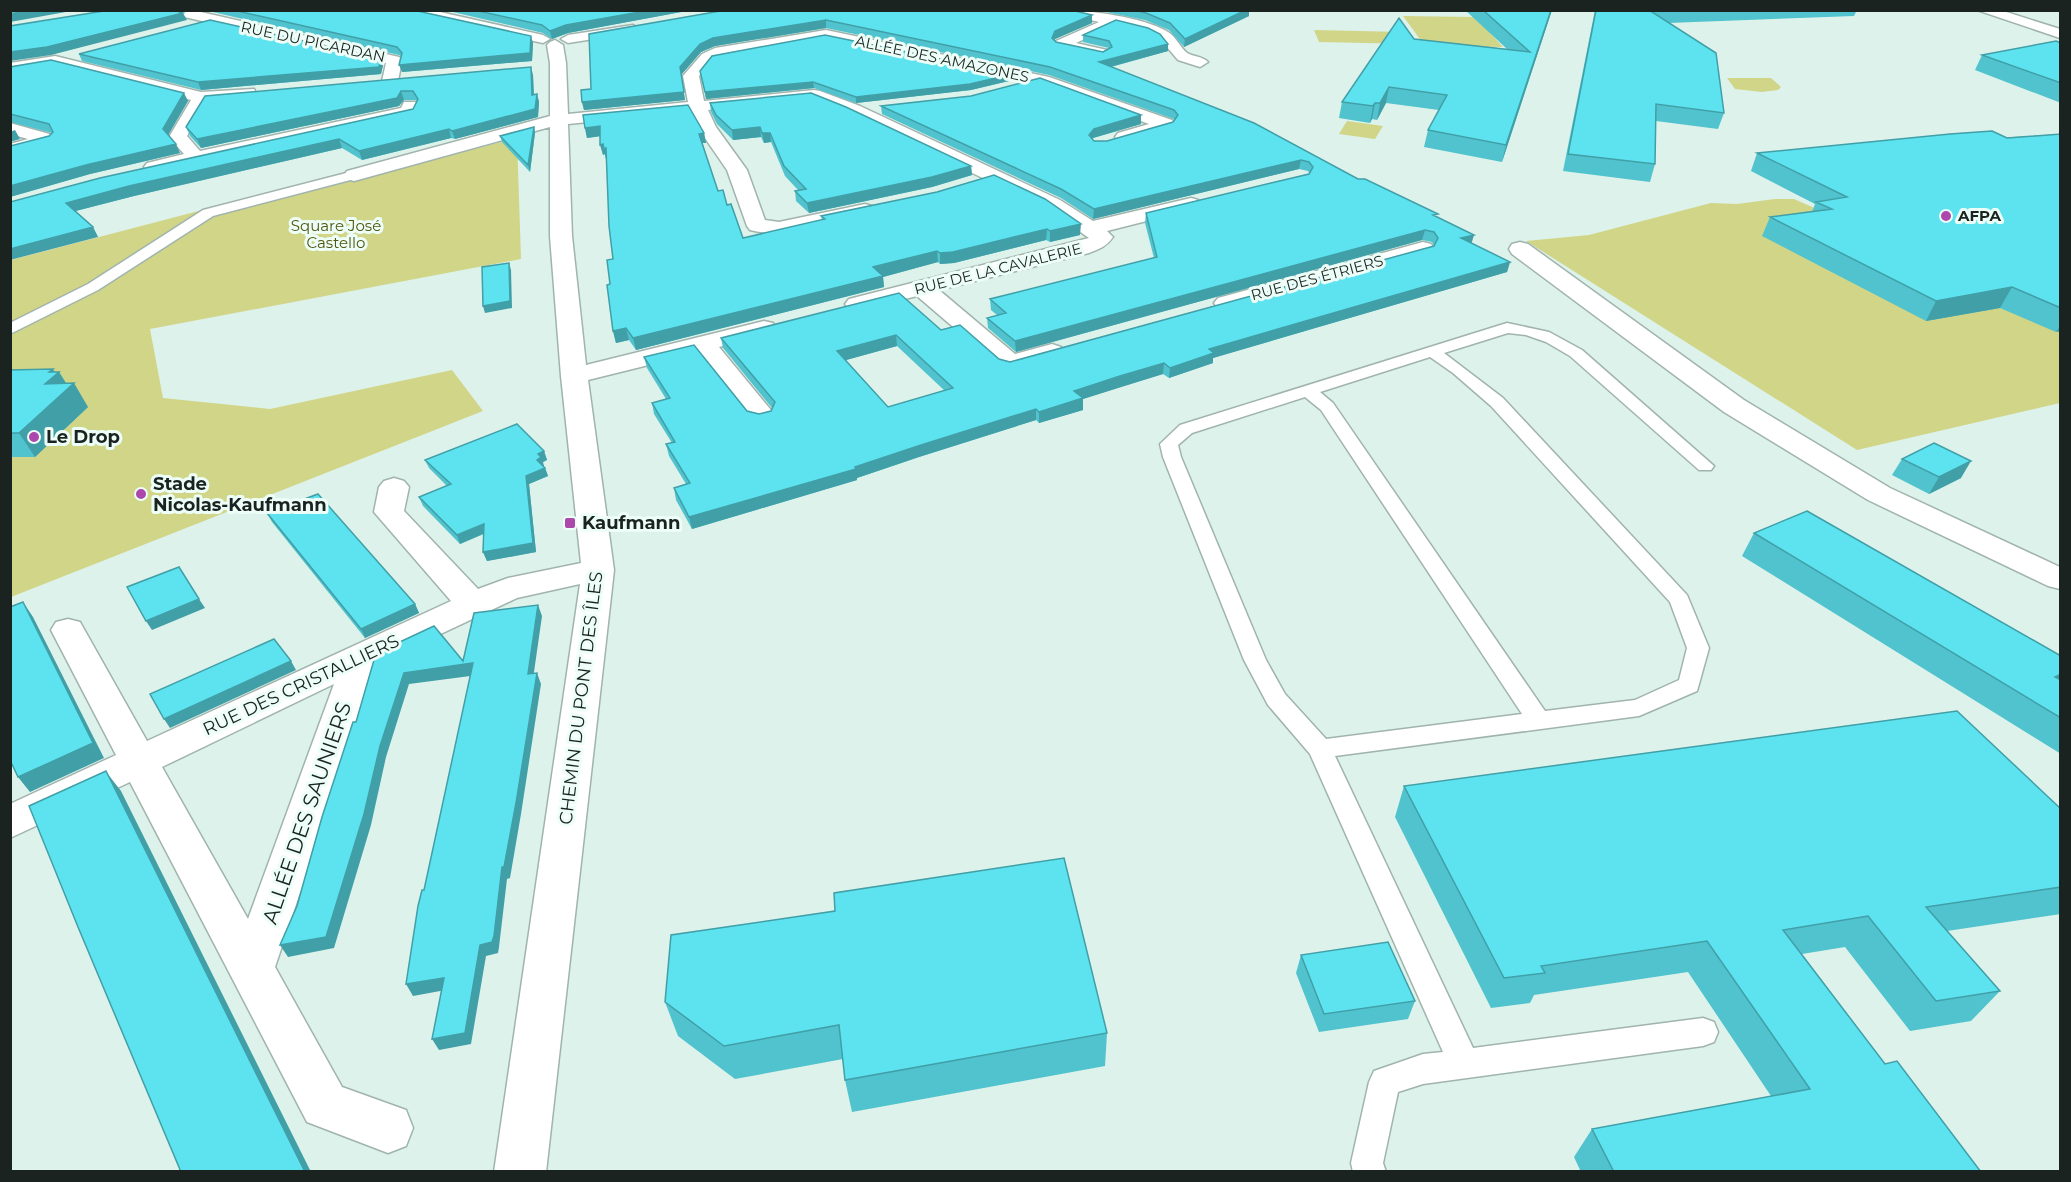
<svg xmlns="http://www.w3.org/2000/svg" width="2071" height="1182" viewBox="0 0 2071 1182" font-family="Montserrat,sans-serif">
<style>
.green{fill:#d1d588}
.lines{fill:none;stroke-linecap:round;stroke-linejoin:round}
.lane-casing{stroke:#a0b4ad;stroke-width:3}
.street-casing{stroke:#a0b4ad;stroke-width:3}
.primary-casing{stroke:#a0b4ad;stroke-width:3}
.lane{fill:#fff;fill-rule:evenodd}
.street{fill:#fff;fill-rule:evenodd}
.primary{fill:#fff;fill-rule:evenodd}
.wall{fill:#50c3ce;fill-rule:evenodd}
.shaded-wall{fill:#419fa7}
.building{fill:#5de3ef;stroke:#419fa7;stroke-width:1.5;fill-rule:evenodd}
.poi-dot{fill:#ac47ac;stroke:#edfef8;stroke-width:2}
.labels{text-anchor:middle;stroke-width:6;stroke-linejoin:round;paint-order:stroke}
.far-street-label{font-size:15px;fill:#1b2320;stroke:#edfef8}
.far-poi-label{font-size:15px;font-weight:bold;fill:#1b2320;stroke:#edfef8;text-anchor:start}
.far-park-label{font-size:15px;fill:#53550e;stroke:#edfef8}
.poi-label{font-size:18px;font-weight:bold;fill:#1b2320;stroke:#edfef8;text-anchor:start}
.street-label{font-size:18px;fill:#1b2320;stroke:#edfef8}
.near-street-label{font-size:21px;fill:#1b2320;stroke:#edfef8}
</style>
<rect width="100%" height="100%" fill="#ddf2ea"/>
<!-- green -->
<path class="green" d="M1403,16L1475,17L1503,47L1425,46Z
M1314,30L1403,32L1411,44L1319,42Z
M1727,78H1771L1781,87L1778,90L1762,92L1735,89Z
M1347,121L1383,126L1375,139L1339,134Z
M517,138L521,259L150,329L163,398L270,409L452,370L483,411L11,597V260L348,172L360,178Z
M1775,199H1794L2060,317V403L1857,450L1526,241L1589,235L1711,203L1737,204Z"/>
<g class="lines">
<!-- lane casing -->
<g class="lane-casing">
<path id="lane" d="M354,171L358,172V178L213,216L98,290L10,334V323L88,284L203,210Z
M1507,323L1549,332L1582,350L1714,466L1711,470H1699L1570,356L1546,342L1526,335L1508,333L1444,353L1503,398L1687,595L1709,648L1697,691L1639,716L1335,756L1473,1048L1703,1018L1714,1022L1718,1032L1714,1042L1703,1046L1423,1084L1398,1092L1383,1163L1386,1172H1353L1351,1163L1369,1082L1374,1071L1423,1054L1443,1052L1310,754L1268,705L1244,660L1163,457L1160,444L1180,425ZM1430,357L1453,373L1491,406L1670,602L1687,648L1679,680L1635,700L1545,711L1333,403L1320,392ZM1305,397L1321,410L1522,714L1326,739L1285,694L1266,660L1181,457L1178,445L1192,433Z"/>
</g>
<!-- street casing -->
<g class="street-casing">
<path id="street" d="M164,10H192L399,57L402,60L398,81L390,86L382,81L386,63L171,14Z
M402,10H431L543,35L550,39L543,43L409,14Z
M1059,10C1088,10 1144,17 1168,32C1176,37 1180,47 1187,53C1194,57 1202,56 1208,62L1200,67L1178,60L1161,40L1148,33L1115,25L1076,43L1107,50L1110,53L1107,56L1102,58L1056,47L1054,44L1056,41L1099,22L1061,13Z
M633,25L640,29L638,32L568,43L561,39L568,35Z
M826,30L1049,77L1172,120L1175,124L1172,128L1124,142L1118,141L1115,137L1118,133L1149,124L1039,84L826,38L719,57L712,60L699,76L704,101L814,90L820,91L860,106L1060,200L1093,221L1191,198L1198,200L1201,204L1198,208L1107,231L1113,237C1106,247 1099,249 1089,253L939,290L1015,354L1052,344L1061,347L1065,352L1061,357L1010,371L1001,368L917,296L857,311L849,309L845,304L849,299L1089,238L1046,208L848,114L812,100L708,110L716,127L747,170L765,220L779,222L865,204L872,206L875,210L872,214C836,223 786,240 750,230L747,226L727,170L698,128L691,112L568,124L572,236L586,365L764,321L773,323L776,328L773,333L719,347L775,415L771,421L761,423L751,421L697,353L588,380L614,570L546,1172H494L580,584L517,598L377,664L275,967L342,1087L406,1110L413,1128L406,1146L388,1153L307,1122L130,782L10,838V804L116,755L51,630L56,622L68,619L80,622L147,741L451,601L374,512L379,487L384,481L394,478L404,481L409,487L404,511L478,589L508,578L581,563L561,376L550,236V127L354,181L347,179L344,175L347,171L550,116V63L547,45L550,42L555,40L563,45L566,63L568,114L688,102L683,76L702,54L715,48ZM334,684L248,919L162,767Z
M55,56L201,92L254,89L256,93L254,97L207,102L187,136L200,151L401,108L404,102H416L419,106L415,115L154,173L147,171L144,167L147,163L184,154L169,137L191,100L55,66L10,73V63Z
M10,123L53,135L56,139L53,143L10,155V144L28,139L10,134Z
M1423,242L1431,244L1434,249L1431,254L1226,310L1218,308L1214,303L1218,298Z
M1520,242L1528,244L1744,400L1890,488L2060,567V589L2048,586L1868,500L1724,412L1512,254L1509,249L1512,244Z"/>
</g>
<!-- primary casing -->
<g class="primary-casing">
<path id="primary" d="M1977,10H2000L2060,29V38Z"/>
</g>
<!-- lane -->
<use href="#lane" class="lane"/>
<!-- street -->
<use href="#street" class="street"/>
<!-- primary -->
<use href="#primary" class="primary"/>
</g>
<!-- wall -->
<path class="wall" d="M204,10H413L533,43L532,61L402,72L401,56L399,55Z
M444,10H692L568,33L552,39L543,33Z
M726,10L1092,23L1055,39L1054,40L1056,42L1103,52L1109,48L1083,42V35L1168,51L1111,67L1358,179L1437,217L1472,244L1510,262L1507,272L1213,358V363L1169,378L1163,374L1120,387L1083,399V410L1039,423L1036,420L919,457L857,478V480L692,529L676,500L674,488L686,484L669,456L666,444L672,443L654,414L652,403L666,399L647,368L644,357L747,411L759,414L771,411L772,408L723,348L721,338L941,330L999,359L1010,362L1434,246L1432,242L1422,240L1016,352L988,328L987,318L997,315L991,310L990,299L1154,258L1145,223L1146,213L1309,174V173L1308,171L1299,169L1093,219L1061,198L882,114L881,106L1141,124L1093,138L1092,139L1094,141H1107L1173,122L1175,120L1174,119L1049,75L826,28L715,46L701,52L681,75L685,100L584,110L582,102L591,89ZM897,346L945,391L888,407L846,360Z
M1096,10H1249V16L1184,47L1169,30L1145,20Z
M1465,10H1552L1502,162L1424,147L1428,130L1439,110L1386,103L1377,120L1372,119L1370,123L1339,118L1342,102L1414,39L1507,49Z
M1595,10H1857L1854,16L1668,23L1724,113L1718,129L1656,121L1655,164L1650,182L1563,171Z
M2061,43V103L1975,70L1982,55Z
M79,54L381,58L383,65L381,74L201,90L82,61Z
M10,67L188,101L168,135L180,153L90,174L10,197V146L49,136L52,133L10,122Z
M700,71L1013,74V80L971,90L856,103L814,88L706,99Z
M533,75L534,94H537L539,102L538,117L455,139L451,138L362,160L342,148L134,196L75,211L93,227L98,237L10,202L413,109L417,101L416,100H404L399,106L201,148L190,136L186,127L205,96Z
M710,103L971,166L972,175L932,187L809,213L796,201L795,191L798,190L785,176L771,142L764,143L761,137L733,140L717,124L711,112Z
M534,127L535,133L530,172L502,142L500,136Z
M585,128L704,133L706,143H702L718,191L727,205L743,238L822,220L821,216L937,192L1080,235L1050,242L1046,240L954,263L940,264L938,262L883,277L884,287L636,350L629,340L616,343L613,331L610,284L613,259L606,159L605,154L603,155L600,136L587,138Z
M2061,134V331L2056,332L2000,308L1926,321L1762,236L1770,217L1812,212L1815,204L1751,171L1757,153Z
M10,370L59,372L66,383L88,407L35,457H10Z
M544,451L547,460L543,462V466L545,468L548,476L529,484L536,552L487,561L483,552L484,534L460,544L423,506L419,497L447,486L429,468L425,460Z
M1902,459L1961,478L1929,494L1892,475Z
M267,513L415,604L419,613L365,638L272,522Z
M1754,533L2061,656V754L1742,556Z
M1404,786L2061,809V914L1947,931L2000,991L1971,1021L1910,1031L1845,947L1802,954L1885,1064L1981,1172H1581L1574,1157L1592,1129L1771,1096L1688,972L1534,995L1530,1003L1491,1008L1395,817Z
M1301,955L1415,1001L1408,1019L1319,1032L1296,973Z
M665,1002L1107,1033L1105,1066L852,1112L845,1080L843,1059L735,1079L678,1036Z"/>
<!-- shaded-wall -->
<path class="shaded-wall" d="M30,10H77L10,22V14Z
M651,10H692L568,33L552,39L550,31L566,25Z
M1246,10H1249V16L1184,47L1185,39Z
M1551,10H1552L1502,162L1506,145Z
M183,13L187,20L51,55L10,61V52Z
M1092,15V23L1055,39L1052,45V38L1055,31Z
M826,20V28L715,46L701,52L681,75L685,100L584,110L582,102L680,67L700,44L713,38Z
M531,36L533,43L532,61L402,72L399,65Z
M1168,44V51L1099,70V62Z
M381,58L383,65L381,74L201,90L198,82Z
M531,67L533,75L534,103L532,95Z
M1013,74V80L971,90L856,103V97Z
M813,82L814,88L706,99L705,92Z
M1389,87L1386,103L1377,120L1380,103Z
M401,91L404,100L399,106L201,148L197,139Z
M184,93L188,101L167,137L163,129Z
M537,94L539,102L538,117L455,139L452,131Z
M1375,103L1372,119L1370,123L1373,106Z
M1141,115V124L1093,138L1089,144V135L1094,129Z
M600,126L602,136L587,138L585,128Z
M534,127L535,133L530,172L528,165Z
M760,127L761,137L733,140L732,130Z
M449,129L451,138L362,160L359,151Z
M15,130L20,139L10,142V132Z
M704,133L706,143H701L699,134Z
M762,133H770L771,142L764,143Z
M339,139L342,148L134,196L72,212L66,203L129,186Z
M176,144L180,153L90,174L10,197V186L86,165Z
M603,144L606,148V159L605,154L603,155L600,145Z
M1301,160L1299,169L1093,219L1094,209Z
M971,166L972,175L932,187L809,213L807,203Z
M1081,224L1080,235L1050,242V231Z
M93,227L98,237L10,260V249Z
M1047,229L1046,240L954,263L940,264V253Z
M1425,230L1422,240L1016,352L1015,341Z
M1474,235L1471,245L1461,238Z
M937,251L938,262L883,277L884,287L636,350L633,338L873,267Z
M1510,262L1507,272L1213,358V363L1169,378L1170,368L1209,349Z
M509,263L511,270L512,308L485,313L483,306Z
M2012,287L2000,308L1926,321L1936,301Z
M2061,325V331L2056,332Z
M626,328L629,340L616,343L613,331Z
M896,335L897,346L839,362L837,351Z
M1164,363L1163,374L1083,399V410L1039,423V412L1074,391Z
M53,369L56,375L59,372L69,388L74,383L88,407L35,457L19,433L49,372Z
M1036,409V420L919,457L857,478V480L692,529L689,517L855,467L918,446Z
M544,451L547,460L543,462L544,466L539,468L537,460L538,454Z
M1971,461L1961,478L1929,494L1939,477Z
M545,468L548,476L529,484L536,552L487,561L483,552L526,476Z
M484,524L487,532L460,544L457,535Z
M199,599L205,608L152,630L146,621Z
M23,602L33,617L104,758L30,792L18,777Z
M415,604L419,613L365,638L361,629Z
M538,605L542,616L532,686L528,674Z
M291,661L296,670L170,728L164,719Z
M473,663L478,675L409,684L386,757L371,825L334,948L288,957L280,945L380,746L404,673Z
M537,673L541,684L521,814L510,878L507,879L499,947L498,953L486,956L471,1044L439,1050L432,1039L480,945L502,867Z
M2061,674V684L2055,677Z
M107,773L121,791L311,1172H305Z
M444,978L451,989L413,996L406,984Z"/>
<!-- building -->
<path class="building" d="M10,10H30L10,14Z
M110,10H173L183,13L47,47L10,52V26Z
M233,10H413L531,36L530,53L399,65L402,53L397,47Z
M474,10H651L566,25L550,31L542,25Z
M726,10H1071L1092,15L1055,31L1052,38L1056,42L1103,52L1112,47L1109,41L1083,35L1116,20L1148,28L1160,34L1168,44L1099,62L1254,123L1358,179H1365L1438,214L1433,215L1474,235L1461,238L1510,262L1209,349L1214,353L1170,368L1164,363L1120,376L1074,391L1083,398L1039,412L1036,409L918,446L855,467L856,469L689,517L674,488L690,483L666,444L675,442L652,403L670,398L644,357L694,345L747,411L759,414L771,411L775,402L721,338L899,293L941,330L960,325L999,359L1010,362L1434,246L1438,238L1434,232L1425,230L1015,341L987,318L1006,313L990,299L1157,257L1146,213L1309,174L1313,167L1309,162L1301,160L1094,209L1061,189L881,106L971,96L1040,78L1141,115L1094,129L1089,135L1094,141H1107L1173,122L1178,115L1174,110L1050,67L826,20L713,38L700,44L680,67L684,92L582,102L581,90L591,89L589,34ZM896,335L953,388L888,407L837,351Z
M1134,10H1246L1185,39L1170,23L1146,13Z
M1483,10H1551L1506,145L1428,130L1447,95L1389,87L1380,103H1375L1373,106L1342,102L1399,18L1414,39L1530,52Z
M1596,10H1649L1716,53L1724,113L1656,104L1655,164L1568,154Z
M210,20L381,58L379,67L198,82L79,54Z
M825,35L1013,74L970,84L856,97L813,82L705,92L700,71L712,56Z
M2056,41L2061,43V83L1982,55Z
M51,60L184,93L163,129L176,144L86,165L10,186V146L49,136L53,132L49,124L10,114V67Z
M531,67L532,95L537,94L535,109L452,131L449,129L359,151L339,139L129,186L66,203L93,227L10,249V202L100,178L413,109L418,99L413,91H401L397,98L197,139L186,127L205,96Z
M811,93L846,107L971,166L932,177L807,203L795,191L806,189L784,166L770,133H762L760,127L732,130L716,115L710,103Z
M688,105L704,133L699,134L718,191L723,190L727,205L731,204L743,238L825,219L821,216L937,192L994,175L1045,199L1081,224L1050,231L1047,229L953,252L940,253L937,251L873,267L883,276L633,338L626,328L613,331L607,285L610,284L607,260L613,259L609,226L606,148L604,149L603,144L600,145V126L585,128L583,115Z
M534,127L528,165L500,136Z
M1992,131L2007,138L2061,134V308L2012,287L1936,301L1770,217L1832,209L1816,202L1847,197L1757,153L1950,134Z
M509,263L510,301L483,306L482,267Z
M53,369L49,372H59L45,384L74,383L19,433H10V370Z
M517,424L544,451L538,454L541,457L537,460L545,468L526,476L533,543L483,552L484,524L457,535L419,497L451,484L425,460Z
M1934,443L1971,461L1939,477L1902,459Z
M318,494L415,604L361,629L267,513Z
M1807,511L2061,656V674L2055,677L2061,680V718L1754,533Z
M179,567L199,599L146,621L127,587Z
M23,602L93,743L18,777L10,760V607Z
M538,605L528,674L537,673L516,803L504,867H502L494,936L492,942L480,945L465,1033L432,1039L444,978L406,984L418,906L422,890H424L473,663L404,673L380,746L364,814L326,937L280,945L297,906L322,817L353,722H356L376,653L434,626L463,661L474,613Z
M274,639L291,661L164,719L150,694Z
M1957,711L2061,809V887L1926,907L2000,991L1936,1001L1868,916L1783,930L1885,1064L1897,1061L1981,1172H1614L1592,1129L1810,1089L1707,941L1541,966L1545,973L1504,978L1404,786Z
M106,771L107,773L305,1172H181L78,927L29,806Z
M1064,858L1107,1033L845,1080L839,1025L724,1046L665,1002L671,935L835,911L834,893Z
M1388,942L1415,1001L1324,1014L1301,955Z"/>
<!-- markers -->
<g class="poi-dot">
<circle cx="1946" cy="216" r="6"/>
<circle cx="34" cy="437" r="6"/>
<circle cx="141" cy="494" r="6"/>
<rect x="564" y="517" width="12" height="12" rx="3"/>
</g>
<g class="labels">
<!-- far-street labels -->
<g class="far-street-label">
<text transform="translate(313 42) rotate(12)" y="5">RUE DU PICARDAN</text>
<text transform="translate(942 59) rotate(12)" y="5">ALLÉE DES AMAZONES</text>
<text transform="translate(998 269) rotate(-14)" y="5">RUE DE LA CAVALERIE</text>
<text transform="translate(1317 278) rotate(-15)" y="5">RUE DES ÉTRIERS</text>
</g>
<!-- far-poi labels -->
<g class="far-poi-label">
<text x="1958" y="221">AFPA</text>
</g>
<!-- far-park labels -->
<g class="far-park-label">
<text x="336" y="231">Square José<tspan x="336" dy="17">Castello</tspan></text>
</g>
<!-- poi labels -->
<g class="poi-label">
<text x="46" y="443">Le Drop</text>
<text x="153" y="490">Stade<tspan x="153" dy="21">Nicolas-Kaufmann</tspan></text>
<text x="582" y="529">Kaufmann</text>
</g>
<!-- street labels -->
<g class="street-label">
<text transform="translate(301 685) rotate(-25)" y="6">RUE DES CRISTALLIERS</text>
<text transform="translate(581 698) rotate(-83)" y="6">CHEMIN DU PONT DES ÎLES</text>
</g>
<!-- near-street labels -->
<g class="near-street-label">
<text transform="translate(307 813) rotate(-71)" y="7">ALLÉE DES SAUNIERS</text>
</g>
</g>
<!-- border -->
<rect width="2071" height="1182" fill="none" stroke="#1b2320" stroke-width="24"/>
</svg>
